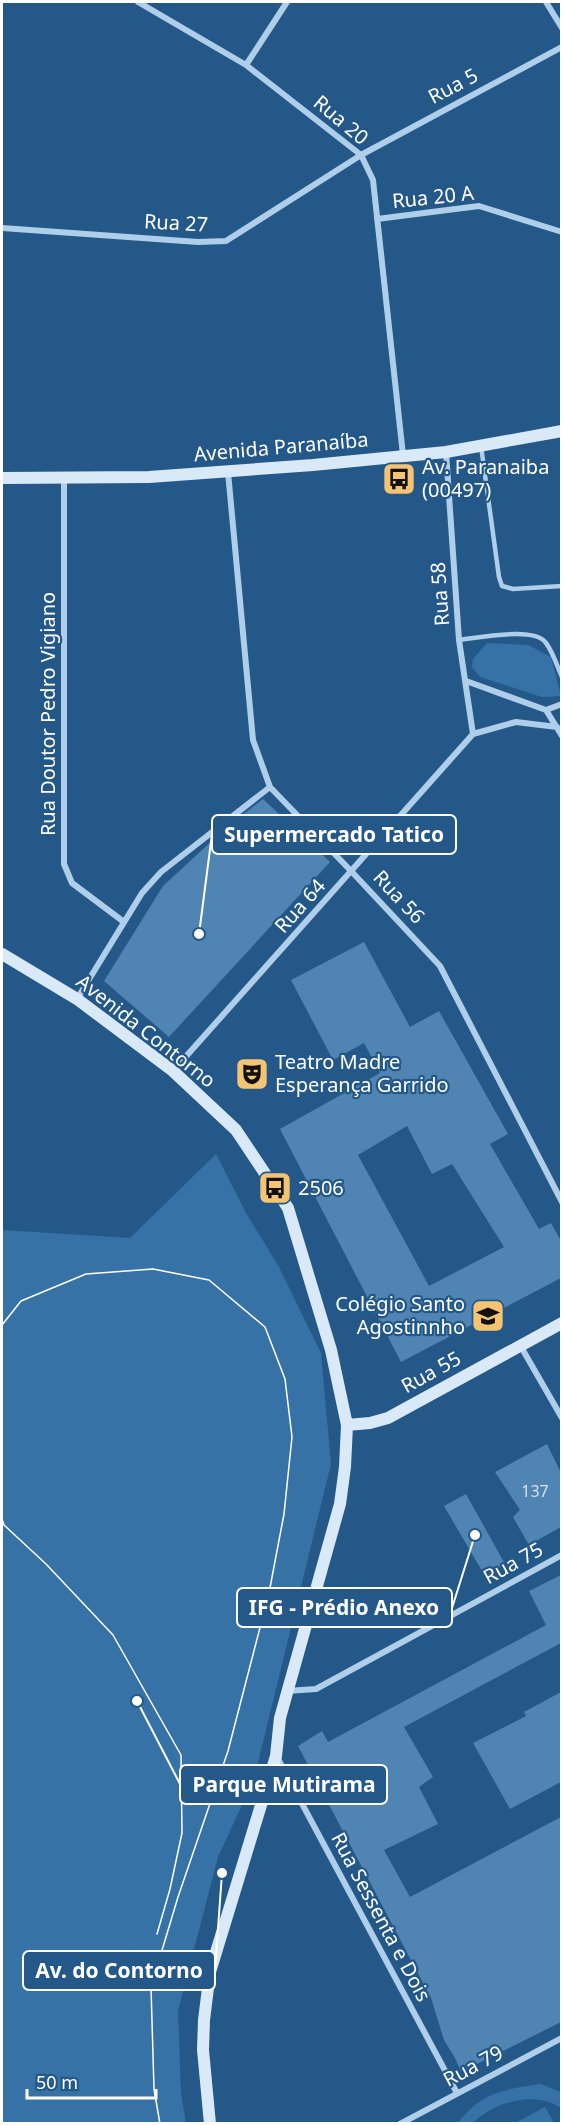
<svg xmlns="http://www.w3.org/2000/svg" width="563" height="2125" viewBox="0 0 563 2125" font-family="'Noto Sans',sans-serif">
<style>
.green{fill:#3772a6}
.building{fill:#5084b2;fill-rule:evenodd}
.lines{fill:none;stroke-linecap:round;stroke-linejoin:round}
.lane{stroke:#afceea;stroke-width:4.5}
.street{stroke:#afceea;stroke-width:6}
.secondary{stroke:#dae9f8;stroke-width:12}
.tram{stroke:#fff;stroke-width:1.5}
.labels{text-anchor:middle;stroke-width:4.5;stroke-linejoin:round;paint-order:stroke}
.number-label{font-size:16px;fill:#d3e0ec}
.street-label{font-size:20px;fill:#fff;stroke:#235889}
.poi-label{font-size:20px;fill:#fff;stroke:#235889;text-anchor:start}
.leader{fill:none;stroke:#fff;stroke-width:2}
.callout-dot{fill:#fff;stroke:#235889;stroke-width:2}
.callout{fill:#235889;stroke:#fff;stroke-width:2}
.callout-label{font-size:21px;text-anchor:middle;font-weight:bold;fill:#fff}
</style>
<rect width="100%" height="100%" fill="#235889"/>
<!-- green -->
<path class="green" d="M487,643L528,645L551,657L561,696L542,697L480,677L472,667L473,659Z
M216,1154L246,1213L279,1267L321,1353L331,1464L254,1779L218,1857L178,2011L181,2094L186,2123H2V1230L130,1238Z
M540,2084L561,2092V2108C535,2090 494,2102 473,2123H458C480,2093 505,2089 540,2084Z
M545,2107L554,2123H515Z"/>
<!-- building -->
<path class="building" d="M263,799L330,862L169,1037L104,981L163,886L227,827Z
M364,942L410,1027L439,1011L508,1134L490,1144L539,1229L551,1223L561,1241V1278L401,1362L280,1129L380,1073L364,1043L333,1060L291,980ZM407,1126L432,1174L452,1164L504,1247L429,1286L358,1155Z
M547,1444L561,1473V1527L529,1545L513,1517L520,1510L495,1472Z
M466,1494L505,1564L485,1576L444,1506Z
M561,1575V1643L404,1727L433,1777L419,1787L438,1824L384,1850L410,1897L561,1817V2022L461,2072L455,2058L444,2040L431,1998L298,1746L322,1731L328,1742L546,1625L529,1591Z
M561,1692V1782L510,1809L473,1743L526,1716L524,1712Z"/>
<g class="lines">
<!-- lane -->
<path class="lane" d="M481,446L499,577L502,586L513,589L562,586
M459,640C478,638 535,626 546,643C553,652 557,666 562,677"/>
<!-- street -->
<path class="street" d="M138,2L246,65L361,155L373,180L403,455
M546,2L562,28
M246,65L287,2
M377,219L479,206L562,232
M2,228L198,242L226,241L361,155L562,47
M446,452L459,640L473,734
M228,472L253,740L270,787L352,872L440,966L562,1202
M64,478V864L72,883L124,922
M466,681L546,710L562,736
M546,710L562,704
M473,734L516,722L557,727
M77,999L142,893L161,872L270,787
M173,1071L473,734
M520,1345L562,1418
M287,1691L316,1689L562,1555
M277,1757L457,2093
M400,2124L562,2038"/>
<!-- secondary -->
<path class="secondary" d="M2,478L149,477L313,465L446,452L562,431
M2,954L77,999L173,1071L236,1130L288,1208L331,1350L347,1425L345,1467L340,1504L280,1718L276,1756L210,1972L204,2020L203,2050L210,2124
M347,1425L370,1423L388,1418L562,1323"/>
<!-- tram -->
<path class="tram" d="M2,1325L21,1301L86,1274L153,1269L209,1280L265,1327L285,1379L292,1437L284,1514L269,1593L228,1751L178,1897L151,1987L154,2089L160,2124
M2,1519L4,1525L46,1564L113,1635L181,1755L182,1833L170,1889L157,1934"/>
</g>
<!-- icons -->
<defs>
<g id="bus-square" transform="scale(1.725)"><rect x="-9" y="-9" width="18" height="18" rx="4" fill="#f5c472" stroke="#235889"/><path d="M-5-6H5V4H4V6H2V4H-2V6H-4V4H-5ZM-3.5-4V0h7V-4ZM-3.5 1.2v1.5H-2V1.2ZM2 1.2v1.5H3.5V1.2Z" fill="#111"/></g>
<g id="theatre-square" transform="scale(1.725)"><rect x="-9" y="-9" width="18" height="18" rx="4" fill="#f5c472" stroke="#235889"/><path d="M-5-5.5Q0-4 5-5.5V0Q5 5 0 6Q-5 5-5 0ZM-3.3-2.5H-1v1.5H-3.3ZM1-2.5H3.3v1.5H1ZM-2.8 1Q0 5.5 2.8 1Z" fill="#111"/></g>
<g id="school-square" transform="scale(1.725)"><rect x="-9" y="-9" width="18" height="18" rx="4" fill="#f5c472" stroke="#235889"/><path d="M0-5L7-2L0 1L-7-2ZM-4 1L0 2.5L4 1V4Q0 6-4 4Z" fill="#111"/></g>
</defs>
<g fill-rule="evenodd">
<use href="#bus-square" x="399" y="479"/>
<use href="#theatre-square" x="252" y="1074"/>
<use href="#bus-square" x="275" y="1188"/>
<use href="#school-square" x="488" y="1316"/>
</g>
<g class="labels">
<!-- number labels -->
<g class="number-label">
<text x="535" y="1497">137</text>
</g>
<!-- street labels -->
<g class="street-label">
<text transform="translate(453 86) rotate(-28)" y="7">Rua 5</text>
<text transform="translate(341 120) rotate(40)" y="7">Rua 20</text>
<text transform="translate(433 197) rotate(-6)" y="7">Rua 20 A</text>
<text transform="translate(176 223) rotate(3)" y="7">Rua 27</text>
<text transform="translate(281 447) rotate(-5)" y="7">Avenida Paranaíba</text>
<text transform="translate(440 594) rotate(-94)" y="7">Rua 58</text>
<text transform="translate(48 714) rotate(-90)" y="7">Rua Doutor Pedro Vigiano</text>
<text transform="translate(399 897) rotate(47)" y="7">Rua 56</text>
<text transform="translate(300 906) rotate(-48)" y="7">Rua 64</text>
<text transform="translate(146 1031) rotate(38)" y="7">Avenida Contorno</text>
<text transform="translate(431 1372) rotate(-29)" y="7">Rua 55</text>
<text transform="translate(513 1563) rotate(-29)" y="7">Rua 75</text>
<text transform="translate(381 1917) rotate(62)" y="7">Rua Sessenta e Dois</text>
<text transform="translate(473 2066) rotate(-28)" y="7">Rua 79</text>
</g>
<!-- poi labels -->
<g class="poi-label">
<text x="422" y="474">Av. Paranaiba<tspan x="422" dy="23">(00497)</tspan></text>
<text x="275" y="1069">Teatro Madre<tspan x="275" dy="23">Esperança Garrido</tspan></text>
<text x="298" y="1195">2506</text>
<text x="465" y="1311" text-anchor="end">Colégio Santo<tspan x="465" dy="23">Agostinnho</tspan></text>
</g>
</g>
<!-- callouts -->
<path class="leader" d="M199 934L212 834M475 1535L452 1608M137 1701L180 1784M222 1873L215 1970"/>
<g class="callout-dot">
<circle cx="199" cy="934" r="6"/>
<circle cx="475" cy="1535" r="6"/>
<circle cx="137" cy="1701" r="6"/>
<circle cx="222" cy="1873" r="6"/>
</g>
<g class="callout">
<rect x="212" y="815" width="244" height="39" rx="6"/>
<rect x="237" y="1588" width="215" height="39" rx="6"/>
<rect x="180" y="1765" width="207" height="39" rx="6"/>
<rect x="23" y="1951" width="192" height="39" rx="6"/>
</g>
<g class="callout-label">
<text x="334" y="842">Supermercado Tatico</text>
<text x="344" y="1615">IFG - Prédio Anexo</text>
<text x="284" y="1792">Parque Mutirama</text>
<text x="119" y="1978">Av. do Contorno</text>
</g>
<!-- border -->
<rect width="563" height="2125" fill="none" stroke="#ffffff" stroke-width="6"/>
<!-- scale -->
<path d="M27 2089v9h129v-9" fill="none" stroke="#ffffff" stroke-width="3"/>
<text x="36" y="2089" font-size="18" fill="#ffffff" stroke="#235889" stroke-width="4.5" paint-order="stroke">50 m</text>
</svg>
